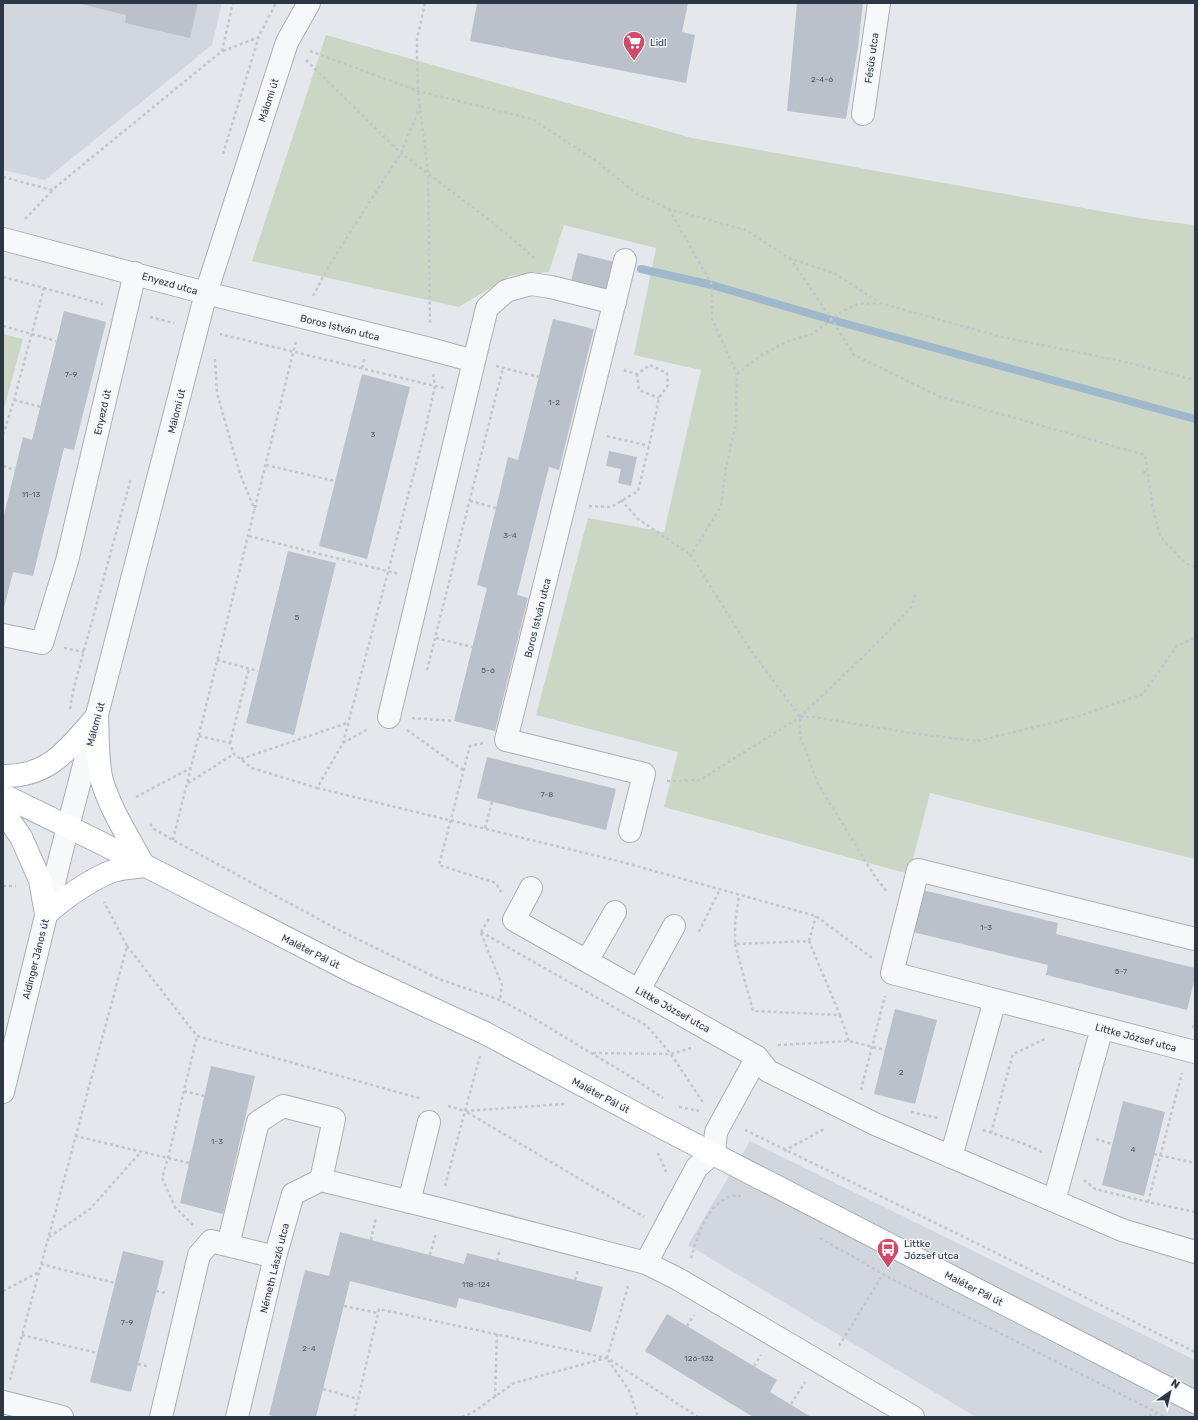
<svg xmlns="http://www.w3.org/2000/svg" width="1198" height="1420" viewBox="0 0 1198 1420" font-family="Rubik,sans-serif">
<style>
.built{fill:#d2d7de}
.green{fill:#cbd6c5}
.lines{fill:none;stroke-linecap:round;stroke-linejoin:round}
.stream{stroke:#9fb8cc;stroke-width:8}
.building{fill:#bbc1ca}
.minor-casing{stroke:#a9afb7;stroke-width:24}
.major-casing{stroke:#a3adb8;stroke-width:24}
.path{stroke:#c2c6cb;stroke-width:2.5;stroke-dasharray:3 3;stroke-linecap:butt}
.minor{stroke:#f7f8fa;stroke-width:22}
.major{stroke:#fff;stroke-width:22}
.labels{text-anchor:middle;stroke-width:3;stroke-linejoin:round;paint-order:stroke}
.number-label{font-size:8px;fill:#4f5a66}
.poi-label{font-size:10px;fill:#2b3745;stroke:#f4f6f9;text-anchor:start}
.street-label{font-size:10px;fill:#2b3745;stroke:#f4f6f9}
</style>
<rect width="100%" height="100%" fill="#e4e8ec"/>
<!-- built -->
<path class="built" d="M3,3H222L212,45L45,180L3,170Z
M750,1141L1195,1360V1417H976L688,1245Z"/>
<!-- green -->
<path class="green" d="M326,35L692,138L1145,219L1195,225V859L930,793L909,874L664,807L678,752L536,715L588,518L664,532L701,370L634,355L656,248L564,225L549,272L510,276L459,307L252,261Z
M3,334L23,339L3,412Z"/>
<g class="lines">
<!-- stream -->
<path class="stream" d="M641,269L712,285L832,320L1195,419"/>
</g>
<!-- building -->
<path class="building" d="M77,3H198L190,38L125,23L126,15Z
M477,3H688L682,32L695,35L686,83L470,41Z
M797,3H863L858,47L846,119L787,111Z
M578,253L615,262L606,295L570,285Z
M64,311L106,322L74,450L64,448L33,576L13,572L3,612V519L23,437L32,440Z
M553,319L594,329L559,470L549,467L517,595L528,598L495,731L454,721L487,588L477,585L496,508L508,457L518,460Z
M362,374L410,387L367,559L319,546Z
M609,451L637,457L631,486L618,483L621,469L606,466Z
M288,551L336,563L294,735L246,723Z
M487,757L616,789L606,830L477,798Z
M923,890L1058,923L1056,934L1195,968V978L1187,1010L1046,975L1048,965L913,932Z
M895,1009L937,1020L915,1104L874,1094Z
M211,1066L255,1076L223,1214L180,1203Z
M1123,1101L1165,1112L1144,1196L1102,1185Z
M340,1232L464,1264L467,1253L603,1287L591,1332L459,1298L456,1308L350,1281L316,1417H276L269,1415L305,1270L329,1276Z
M123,1251L164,1261L131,1392L90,1382Z
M667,1314L777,1380L770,1392L811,1417H753L645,1351Z"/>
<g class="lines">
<!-- minor casing -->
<g class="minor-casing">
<path id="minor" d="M863,114L879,3
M3,239L206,293L430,349L474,361L389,717
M625,260L506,740L644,774L630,831
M474,361L487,308L506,291L531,284L551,287L615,303
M3,635L42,643L67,561L135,273
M531,888L514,920L757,1057L768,1071L875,1124L1122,1230L1195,1252
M1195,939L918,870L892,973L1195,1052
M587,961L615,912
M639,990L674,926
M3,1092L61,854L206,293L287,42L309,3
M951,1157L995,1000
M1054,1201L1102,1028
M409,1202L429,1122
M228,1245L258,1122L283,1106L334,1119L321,1180
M646,1263L697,1167L714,1153L716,1132L757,1057
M3,1402L62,1417
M161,1417L199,1255L211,1241L275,1257
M237,1417L275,1257L293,1194L321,1180L439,1209L646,1263L678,1279L913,1417"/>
</g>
<!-- major casing -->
<g class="major-casing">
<path id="major" d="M97,716C98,736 97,762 102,781C111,811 129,838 144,866
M3,776C50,777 69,748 97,716
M3,795L101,843L351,971L485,1033L663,1128L1195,1402
M3,811L21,837L40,880L46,914
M46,914C66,897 86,882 110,872C120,868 133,868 144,866"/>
</g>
<!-- path -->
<path class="path" d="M425,3L417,39V53L418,91L428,172L430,325
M223,51L259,37
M310,51L418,91L532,119L596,161L637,194L669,209L746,230L789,258L836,274L880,303L998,336L1121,361L1195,380
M306,60L401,153L492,222L537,260
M223,154L259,36L276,3
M3,177L52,190L222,51L233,3
M669,209L712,285V319L737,374L736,424L726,467L721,506L691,555L747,645L800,717V736L818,784L874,875L887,892
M25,219L52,191
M790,258L832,320L854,355L941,397L1145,455L1153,508L1160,536L1185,563L1195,567
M3,277L103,304
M313,296L328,267L401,153L420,107
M150,317L174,323
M3,326L56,341
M215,359L217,393L240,474L255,510
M496,366L539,377
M362,368L365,357
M433,374L435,386L444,388
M637,374L639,390L659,398
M737,374L760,356L788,341L813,334L841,312L858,304L879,303
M14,400L41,407
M3,435L14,400L44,288
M607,436L649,446
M266,465L335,481
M3,466L15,470
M1143,472L1148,473
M621,500L638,519L691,555
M470,501L496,508
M589,506L611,507L638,491L649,446L659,398L668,385L667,373L650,365L637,374L623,370
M249,536L399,574
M436,638L472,647
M64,648L84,652
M217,660L258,671
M427,670L503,368
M70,709L74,687L131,478
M800,717H814L918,734L977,741L1076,717L1143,694L1177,646L1195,638
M412,718L454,721
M407,730L463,770
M199,736L230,743L234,754L252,768L317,788L343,743L424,435L435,386L220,334
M230,743L249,668
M343,743L368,729
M483,743L470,746L439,865L496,883L501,892
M241,759L347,723
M667,781L700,780L800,717L861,659L910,609L916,595
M188,783L234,754
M317,788L622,862L816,916L872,958
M136,797L191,768
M150,824L154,829L173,840L337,929L439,979L500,1000L528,1015L631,1077L663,1098
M485,828L492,802
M173,840L296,341
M3,886H16
M481,932L647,1026L671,1054L704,1104
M481,932L490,917
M699,932L720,889
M481,933L502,985L500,1000
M809,941L816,916
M735,944L753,1011L840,1015L809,941L735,944V924L739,895
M127,946L197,1036L422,1099
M840,1015L849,1041
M1193,1028L1195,1021
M778,1045L849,1041L885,1050
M593,1053L671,1054L691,1048
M861,1090L885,996
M184,1091L204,1096
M564,1104L465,1111L644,1217
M448,1106L465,1111L480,1056
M679,1107L699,1111
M911,1112L938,1118
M745,1130L958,1234L1195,1352
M983,1130L1025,1144L1044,1153
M991,1133L1013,1054L1045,1039
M75,1136L189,1163
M1096,1139L1112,1144
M784,1151L826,1128
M658,1153L666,1172
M1154,1154L1195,1163
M1084,1180L1095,1189L1148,1202L1195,1212
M445,1186L465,1111
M1148,1202L1182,1073
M193,1225L175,1207L162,1178L168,1158L197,1036
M49,1237L90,1209L141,1152
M820,1238L890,1278L1166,1417
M371,1240L376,1217
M430,1255L436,1233
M691,1258C697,1237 706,1207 728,1197C732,1195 737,1196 741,1196
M497,1261L500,1249
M41,1264L115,1283
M575,1280L578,1270
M3,1291L39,1272
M156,1291L166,1293
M344,1306L378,1313
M687,1326L694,1315
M22,1335L97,1353
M839,1346L883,1274
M607,1358L629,1283
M608,1360L629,1390L638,1417
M138,1364L149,1367
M754,1366L761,1355
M10,1380L127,946L104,902
M323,1389L358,1399
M495,1397L497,1334
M791,1404L805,1382
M354,1417L379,1309L607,1358L698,1417
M462,1417L472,1413L514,1383L606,1358
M1143,1417L1157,1413"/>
<!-- minor -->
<use href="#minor" class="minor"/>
<!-- major -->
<use href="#major" class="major"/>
</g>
<!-- icons -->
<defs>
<g id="supermarket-pin" transform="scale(1.15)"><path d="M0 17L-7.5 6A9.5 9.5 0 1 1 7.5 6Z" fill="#d04a69" stroke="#f4f6f9"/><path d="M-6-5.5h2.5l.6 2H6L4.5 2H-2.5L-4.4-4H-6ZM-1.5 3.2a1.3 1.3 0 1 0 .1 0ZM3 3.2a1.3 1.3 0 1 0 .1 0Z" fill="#fff"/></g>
<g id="bus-pin" transform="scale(1.15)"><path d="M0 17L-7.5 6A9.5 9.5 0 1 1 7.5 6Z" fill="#d04a69" stroke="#f4f6f9"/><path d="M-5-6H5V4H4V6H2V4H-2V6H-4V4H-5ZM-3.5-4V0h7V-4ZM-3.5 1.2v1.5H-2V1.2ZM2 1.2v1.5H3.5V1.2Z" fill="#fff"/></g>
</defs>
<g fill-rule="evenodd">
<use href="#supermarket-pin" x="634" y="42"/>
<use href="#bus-pin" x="888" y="1249"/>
</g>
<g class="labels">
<!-- number labels -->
<g class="number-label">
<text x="822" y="82">2-4-6</text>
<text x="71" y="377">7-9</text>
<text x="554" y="405">1-2</text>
<text x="373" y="437">3</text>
<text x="31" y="497">11-13</text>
<text x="510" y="538">3-4</text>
<text x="297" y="620">5</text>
<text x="488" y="673">5-6</text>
<text x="547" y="797">7-8</text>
<text x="986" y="930">1-3</text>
<text x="1121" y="974">5-7</text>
<text x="901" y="1075">2</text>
<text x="217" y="1144">1-3</text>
<text x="1133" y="1152">4</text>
<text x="476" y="1287">118-124</text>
<text x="127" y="1325">7-9</text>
<text x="309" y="1351">2-4</text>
<text x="699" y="1361">126-132</text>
</g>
<!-- poi labels -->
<g class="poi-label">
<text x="650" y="46">Lidl</text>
<text x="904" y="1247">Littke<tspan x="904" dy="12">József utca</tspan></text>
</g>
<!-- street labels -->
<g class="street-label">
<text transform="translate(871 58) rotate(-82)" y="4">Fésüs utca</text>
<text transform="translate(268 100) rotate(-72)" y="4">Málomi út</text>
<text transform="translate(170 283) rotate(16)" y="4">Enyezd utca</text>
<text transform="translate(340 327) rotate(14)" y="4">Boros István utca</text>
<text transform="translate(176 411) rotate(-76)" y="4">Málomi út</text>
<text transform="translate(102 412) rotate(-77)" y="4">Enyezd út</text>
<text transform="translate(537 618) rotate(-76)" y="4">Boros István utca</text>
<text transform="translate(95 724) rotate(-75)" y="4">Málomi út</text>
<text transform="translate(311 951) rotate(27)" y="4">Maléter Pál út</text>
<text transform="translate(35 959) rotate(-76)" y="4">Aidinger János út</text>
<text transform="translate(673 1009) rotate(29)" y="4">Littke József utca</text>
<text transform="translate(1136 1037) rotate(15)" y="4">Littke József utca</text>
<text transform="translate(601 1095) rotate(28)" y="4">Maléter Pál út</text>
<text transform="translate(274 1268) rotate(-76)" y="4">Németh László utca</text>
<text transform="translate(974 1288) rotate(27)" y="4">Maléter Pál út</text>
</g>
</g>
<!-- border -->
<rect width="1198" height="1420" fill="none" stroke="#2b3745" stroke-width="8"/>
<!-- north arrow -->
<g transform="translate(1170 1392) rotate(34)" stroke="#f4f6f9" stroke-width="3" paint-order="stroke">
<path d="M0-3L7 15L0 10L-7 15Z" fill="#2b3745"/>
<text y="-6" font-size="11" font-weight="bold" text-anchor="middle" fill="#2b3745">N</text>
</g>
</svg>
